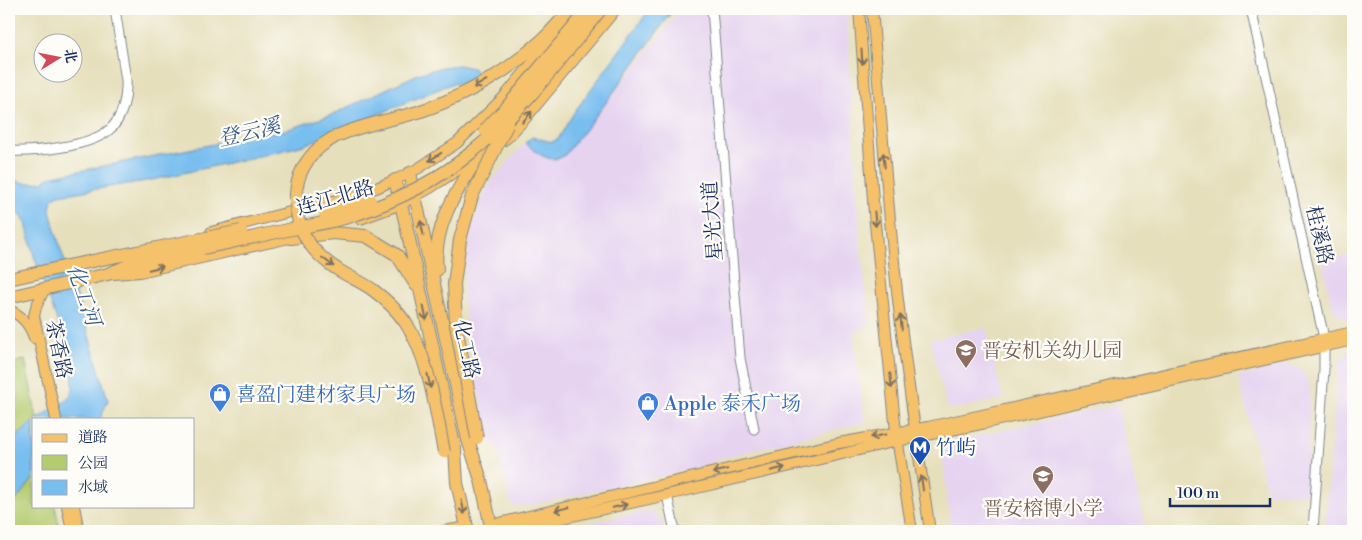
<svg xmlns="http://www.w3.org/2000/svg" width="1362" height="540" viewBox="0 0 1362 540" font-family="'Libre Bodoni','Noto Serif SC',serif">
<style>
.built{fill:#e6d3f0}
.green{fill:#b5cb6f;stroke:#687d66}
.water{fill:#78beef;stroke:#4a76a6}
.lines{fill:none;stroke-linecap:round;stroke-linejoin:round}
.minor-casing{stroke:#80878c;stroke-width:11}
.major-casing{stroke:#80878c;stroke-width:12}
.highway-casing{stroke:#80878c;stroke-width:14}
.minor{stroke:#fff;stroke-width:9}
.major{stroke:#f5c16b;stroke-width:10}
.highway{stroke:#f5c16b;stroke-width:12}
.highway-bridge-casing{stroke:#80878c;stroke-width:14;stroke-linecap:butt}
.highway-bridge{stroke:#f5c16b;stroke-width:12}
.oneway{stroke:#7d7164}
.labels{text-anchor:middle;stroke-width:4.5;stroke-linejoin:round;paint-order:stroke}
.street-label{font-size:20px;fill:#1b2f5e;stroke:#fdfcf7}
.education-label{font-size:20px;fill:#785e54;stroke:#fdfcf7;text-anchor:start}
.shop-label{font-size:20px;fill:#366cbe;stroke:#fdfcf7;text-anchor:start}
.transit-label{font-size:20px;fill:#164399;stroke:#fdfcf7;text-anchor:start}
.water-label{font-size:21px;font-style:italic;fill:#375a8a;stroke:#fdfcf7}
</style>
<rect width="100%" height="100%" fill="#fdfcf7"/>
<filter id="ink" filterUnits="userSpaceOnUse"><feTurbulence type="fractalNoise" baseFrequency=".02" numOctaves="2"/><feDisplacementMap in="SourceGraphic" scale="10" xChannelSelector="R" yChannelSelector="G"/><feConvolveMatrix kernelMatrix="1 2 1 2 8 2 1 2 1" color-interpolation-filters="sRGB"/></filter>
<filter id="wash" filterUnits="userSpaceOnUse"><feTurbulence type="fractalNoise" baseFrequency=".0096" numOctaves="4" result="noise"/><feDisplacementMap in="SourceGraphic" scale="20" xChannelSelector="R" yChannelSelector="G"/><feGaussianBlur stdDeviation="1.12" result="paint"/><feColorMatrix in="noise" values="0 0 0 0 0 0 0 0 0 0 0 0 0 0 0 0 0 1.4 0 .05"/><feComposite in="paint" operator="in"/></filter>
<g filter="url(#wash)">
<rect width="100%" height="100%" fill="#e6dfbb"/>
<!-- built -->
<path class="built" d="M681,9H847L856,178L861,251L870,324L858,329L854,337L865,422L721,458L713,463L699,468L526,506H514L510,502L497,447L494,446L489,441L471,356L467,332L463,296L464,277L471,233L479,205L487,188L494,178L525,143L544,158L557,159L564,156Z
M1353,254V320H1352L1347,319L1338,315L1332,307L1322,261Z
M986,327L1003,399L955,409H950L947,407L930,340Z
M1353,351V531H1324L1338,367L1339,362L1342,358L1346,354Z
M1285,365L1293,366L1301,370L1308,380L1310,388L1307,495L1267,492L1238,377Z
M1118,405L1146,530L1139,531H951L943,460L945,451L954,441Z
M645,511L653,513L660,519L662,521L664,531H550Z"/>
<!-- green -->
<path class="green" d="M25,360L37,419H34V506H55L60,531H9V368L17,362Z"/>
<!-- water -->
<path class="water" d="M650,9H674L602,108L564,156C548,164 538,153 525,143L532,137L552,142L558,139L575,111Z
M458,65L473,68L480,78L465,86L461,83L451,84L304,145L277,152L152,180L59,195L52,199L50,209L51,215L61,250L78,299L108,400L100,419H37L66,401L73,391V387L72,366L70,357L34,256L26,223L21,215L9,205V179L25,183H32L43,182L49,177L289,129L331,115L418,74L442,67Z
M34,421V478L11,506L10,520L12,531H9V444Z"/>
</g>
<g filter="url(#ink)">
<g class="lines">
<!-- minor casing -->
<g class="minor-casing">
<path id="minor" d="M712,9L740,358L754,429
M1251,9L1324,338V369L1313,531
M9,151C35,152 89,147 109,130C123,119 127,96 126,80L115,9
M667,495L675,531"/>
</g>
<!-- major casing -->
<g class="major-casing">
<path id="major" d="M859,9L874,214L896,432L912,531
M872,9C880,103 887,197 897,291C906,372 918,451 930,531
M360,219L401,204L430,188L507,138L524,120L616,9
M211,232L345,198L376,188L395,180L419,168L457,143L504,97L577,9
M114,274L140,272L298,236
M45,288L36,307L34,316L56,419
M9,310C21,315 30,325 34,338
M67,506L72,531
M74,506L79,531
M491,525L770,459L839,443L928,427L1353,332
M444,531L467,527
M504,531L667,495L897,441L986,423L1353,340"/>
</g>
<!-- highway casing -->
<g class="highway-casing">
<path id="highway" d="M321,146C327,142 332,138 337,136C363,124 392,120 418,112C462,97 505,74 540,42C551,32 561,20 571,9
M410,173L468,440L481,480L492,531
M395,180L405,221L455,449L457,483L468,531
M291,238L333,233L366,236L397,255L416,285
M437,270C432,227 457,190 479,156
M9,279L68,266L201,239
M9,297L108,274L137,262L203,248"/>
</g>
<!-- minor -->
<use href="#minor" class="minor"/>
<!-- major -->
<use href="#major" class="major"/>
<!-- highway -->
<use href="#highway" class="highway"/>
<!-- highway-bridge casing -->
<g class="highway-bridge-casing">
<path id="highway-bridge" d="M485,130L507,107L589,9
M321,146C306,159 297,174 296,194C294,227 310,252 337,269C349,277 362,282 373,290C385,299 397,310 405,322C429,356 436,412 444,452
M325,214L370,200
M201,239L241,231
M203,248C233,242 262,235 292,229C312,225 332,222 351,216C394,202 437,181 472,152C522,112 561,58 601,9
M477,438L456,325L454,284L460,240L472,196L507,125"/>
</g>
<!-- highway-bridge -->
<use href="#highway-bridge" class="highway-bridge"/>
</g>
<!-- one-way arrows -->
<defs><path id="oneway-shaft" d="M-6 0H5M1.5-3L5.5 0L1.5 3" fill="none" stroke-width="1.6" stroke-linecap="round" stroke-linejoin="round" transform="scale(1.25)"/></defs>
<g class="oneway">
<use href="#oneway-shaft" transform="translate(862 57) rotate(86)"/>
<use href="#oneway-shaft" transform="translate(480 84) rotate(149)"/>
<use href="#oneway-shaft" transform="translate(527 117) rotate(-50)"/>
<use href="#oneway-shaft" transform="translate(435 157) rotate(147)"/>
<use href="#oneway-shaft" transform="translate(884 160) rotate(-96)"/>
<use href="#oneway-shaft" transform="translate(875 219) rotate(85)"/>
<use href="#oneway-shaft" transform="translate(422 228) rotate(-102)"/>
<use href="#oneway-shaft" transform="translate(328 262) rotate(37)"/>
<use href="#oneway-shaft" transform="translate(156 268) rotate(-13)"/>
<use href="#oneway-shaft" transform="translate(425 313) rotate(78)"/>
<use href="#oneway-shaft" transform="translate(901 322) rotate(-97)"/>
<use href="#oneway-shaft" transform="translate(429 381) rotate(78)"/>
<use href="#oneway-shaft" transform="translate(891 381) rotate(84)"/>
<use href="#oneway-shaft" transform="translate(878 436) rotate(169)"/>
<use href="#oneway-shaft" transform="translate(778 469) rotate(-13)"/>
<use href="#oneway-shaft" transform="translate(720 471) rotate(166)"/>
<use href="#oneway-shaft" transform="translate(922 483) rotate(-98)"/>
<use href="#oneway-shaft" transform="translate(620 506) rotate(-13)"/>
<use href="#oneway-shaft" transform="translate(463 507) rotate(78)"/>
<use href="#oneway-shaft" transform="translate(562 509) rotate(167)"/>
</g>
</g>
<!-- icons -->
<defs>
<g id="school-pin" transform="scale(1.125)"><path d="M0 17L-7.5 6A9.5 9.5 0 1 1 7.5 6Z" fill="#8d6e63" stroke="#fdfcf7"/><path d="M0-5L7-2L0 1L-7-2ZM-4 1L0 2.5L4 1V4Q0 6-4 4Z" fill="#fff"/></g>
<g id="shop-pin" transform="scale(1.125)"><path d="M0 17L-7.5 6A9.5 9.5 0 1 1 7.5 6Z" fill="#3f7fe0" stroke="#fdfcf7"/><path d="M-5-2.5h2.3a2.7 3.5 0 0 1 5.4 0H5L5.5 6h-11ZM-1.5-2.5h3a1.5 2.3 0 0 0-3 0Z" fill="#fff"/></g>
<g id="metro-pin" transform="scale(1.125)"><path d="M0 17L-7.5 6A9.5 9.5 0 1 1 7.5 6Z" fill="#1a4fb4" stroke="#fdfcf7"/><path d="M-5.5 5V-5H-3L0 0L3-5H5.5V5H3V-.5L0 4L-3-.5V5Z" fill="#fff"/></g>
</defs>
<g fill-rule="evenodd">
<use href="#school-pin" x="966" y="350"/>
<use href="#shop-pin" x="220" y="394"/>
<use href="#shop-pin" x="648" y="403"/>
<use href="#metro-pin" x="920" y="447"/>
<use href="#school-pin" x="1043" y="476"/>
</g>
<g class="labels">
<!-- street labels -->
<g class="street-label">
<text transform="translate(335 197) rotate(-16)" y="7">连江北路</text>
<text transform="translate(712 221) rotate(-94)" y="7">星光大道</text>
<text transform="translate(1320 235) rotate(77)" y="7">桂溪路</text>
<text transform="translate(59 349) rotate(78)" y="7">茶香路</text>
<text transform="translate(467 349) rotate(78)" y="7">化工路</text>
</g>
<!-- education labels -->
<g class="education-label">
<text x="982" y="357">晋安机关幼儿园</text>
<text x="1043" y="515" text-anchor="middle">晋安榕博小学</text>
</g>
<!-- shop labels -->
<g class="shop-label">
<text x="236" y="401">喜盈门建材家具广场</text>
<text x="664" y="410">Apple 泰禾广场</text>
</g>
<!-- transit labels -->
<g class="transit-label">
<text x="936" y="454">竹屿</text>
</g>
<!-- water labels -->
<g class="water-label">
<text transform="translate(249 132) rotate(-13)" y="7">登云溪</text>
<text transform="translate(84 295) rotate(71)" y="7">化工河</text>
</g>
</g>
<!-- margin -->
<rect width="1362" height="540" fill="none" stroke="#fdfcf7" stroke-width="30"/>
<!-- legend -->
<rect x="32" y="418" width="162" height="90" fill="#fdfcf7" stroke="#a3aaba"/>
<rect x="42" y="434" width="25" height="8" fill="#f5c16b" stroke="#a3aaba"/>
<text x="78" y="442" font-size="15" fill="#1b2f5e">道路</text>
<rect x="42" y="455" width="25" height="15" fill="#b5cb6f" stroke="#a3aaba"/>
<text x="78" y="468" font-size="15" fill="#1b2f5e">公园</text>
<rect x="42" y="480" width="25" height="15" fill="#78beef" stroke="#a3aaba"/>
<text x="78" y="492" font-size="15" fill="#1b2f5e">水域</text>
<!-- north arrow -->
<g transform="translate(58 58) rotate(80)"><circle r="24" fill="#fdfcf7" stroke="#a3aaba"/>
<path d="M0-4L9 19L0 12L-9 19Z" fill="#d1495b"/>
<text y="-8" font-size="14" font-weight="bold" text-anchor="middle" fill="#1b2f5e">北</text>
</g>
<!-- scale -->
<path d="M1170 498v8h100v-8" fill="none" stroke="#1b2f5e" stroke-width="2.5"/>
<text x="1177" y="498" font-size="15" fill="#1b2f5e" stroke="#fdfcf7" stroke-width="4" paint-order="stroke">100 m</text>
</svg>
